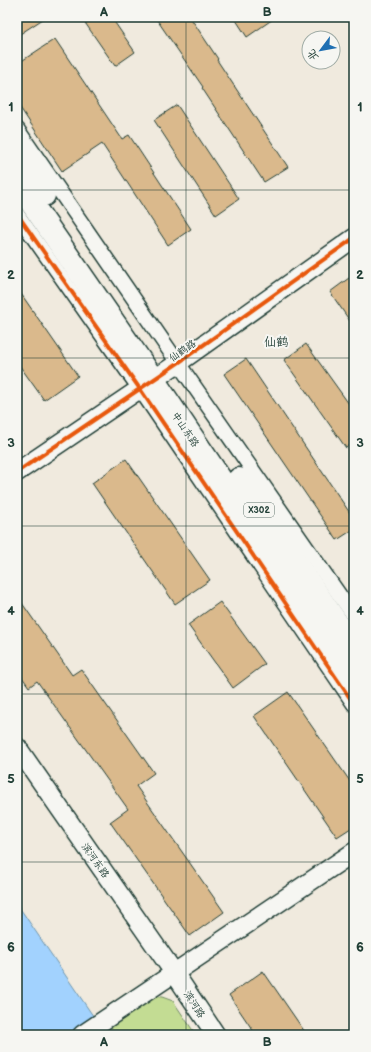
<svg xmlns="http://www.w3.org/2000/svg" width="371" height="1052" viewBox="0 0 371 1052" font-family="'Balsamiq Sans','LXGW WenKai TC',sans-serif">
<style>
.green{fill:#c3dc93;stroke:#718c64}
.water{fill:#a2d2fe;stroke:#6e96ad}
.building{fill:#dab98c;stroke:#1f3d34}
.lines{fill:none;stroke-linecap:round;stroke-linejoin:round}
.minor-casing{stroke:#1f3d34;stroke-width:17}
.tertiary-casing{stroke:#1f3d34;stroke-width:21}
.primary-casing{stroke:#1f3d34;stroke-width:25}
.minor{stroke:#f6f6f2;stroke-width:14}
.tertiary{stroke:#f6f6f2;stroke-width:18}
.primary{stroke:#f6f6f2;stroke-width:22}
.cycleway-casing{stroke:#f6f6f2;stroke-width:6}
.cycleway{stroke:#e8590c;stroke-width:4}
.grid{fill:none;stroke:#1f3d34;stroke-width:1;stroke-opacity:0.55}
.labels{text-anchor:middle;stroke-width:4;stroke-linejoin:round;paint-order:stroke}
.shield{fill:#f6f6f2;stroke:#60746d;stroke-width:1}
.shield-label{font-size:9px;font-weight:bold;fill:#1f3d34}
.street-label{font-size:10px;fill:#1f3d34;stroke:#f6f6f2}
.quarter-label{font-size:12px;fill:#1f3d34;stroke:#f6f6f2}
.neatline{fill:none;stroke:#1f3d34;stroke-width:1.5}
.grid-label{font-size:13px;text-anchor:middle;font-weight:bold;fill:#1f3d34}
</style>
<rect width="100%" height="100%" fill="#f0eade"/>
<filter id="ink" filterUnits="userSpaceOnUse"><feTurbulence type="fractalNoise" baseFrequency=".025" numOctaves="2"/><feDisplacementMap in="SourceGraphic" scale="8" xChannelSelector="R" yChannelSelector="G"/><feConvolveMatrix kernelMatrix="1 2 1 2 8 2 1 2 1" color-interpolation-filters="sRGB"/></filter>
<g filter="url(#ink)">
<!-- green -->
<path class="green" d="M151,996L162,997L173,1001L196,1035H106L102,1029Z"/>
<!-- water -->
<path class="water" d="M17,904L106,1035H17Z"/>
<!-- building -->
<path class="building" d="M17,17H46L17,36Z
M81,17H111L135,52L115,66Z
M155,17H190L218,59L217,60L288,167L264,182L202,88L203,87Z
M234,17H276L247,37Z
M55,39L122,139L129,135L191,229L168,245L102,144L62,171L17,103V64Z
M177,105L239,199L216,215L154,120Z
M349,278L354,286V327L330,292Z
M17,288L78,376L44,400L17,362Z
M306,344L354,411V442L346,448L284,360Z
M246,359L354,519V529L337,540L224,374Z
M126,459L210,580L175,604L92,483Z
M17,596L72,675L81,669L154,773L136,786L224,912L190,936L110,822L128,809L37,681L29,687L17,670Z
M220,602L265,664L233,688L188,625Z
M288,692L354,787V826L337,837L254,716Z
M263,971L307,1035H256L229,995Z"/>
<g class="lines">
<!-- minor casing -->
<g class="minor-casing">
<path id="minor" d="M17,129L178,363L354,616
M17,214L140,389L354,704"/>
</g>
<!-- tertiary casing -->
<g class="tertiary-casing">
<path id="tertiary" d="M17,472L178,363L354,238
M17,747L175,974L216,1035
M82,1035L354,852"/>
</g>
<!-- primary casing -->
<g class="primary-casing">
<path id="primary" d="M17,156L44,195
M17,182L153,379L354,677
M239,479L354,648"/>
</g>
<!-- minor -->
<use href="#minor" class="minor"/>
<!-- tertiary -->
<use href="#tertiary" class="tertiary"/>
<!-- primary -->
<use href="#primary" class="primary"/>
<!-- cycleway casing -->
<g class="cycleway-casing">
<path id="cycleway" d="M17,214L140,389L354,704
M17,472L178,363L354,238"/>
</g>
<!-- cycleway -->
<use href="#cycleway" class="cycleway"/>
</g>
</g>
<!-- grid -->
<path class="grid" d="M186,17V1035M17,190H354M17,358H354M17,526H354M17,694H354M17,862H354"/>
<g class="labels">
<!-- shield labels -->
<rect class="shield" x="244" y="503" width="30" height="14" rx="3"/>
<g class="shield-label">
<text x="259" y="513">X302</text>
</g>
<!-- street labels -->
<g class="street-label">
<text transform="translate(182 350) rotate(-35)" y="4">仙鹤路</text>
<text transform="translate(186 429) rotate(56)" y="4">中山东路</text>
<text transform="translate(96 860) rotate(55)" y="4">滨河东路</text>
<text transform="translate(195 1004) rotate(57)" y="4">滨河路</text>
</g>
<!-- quarter labels -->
<g class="quarter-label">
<text x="276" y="346">仙鹤</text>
</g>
</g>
<!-- margin -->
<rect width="371" height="1052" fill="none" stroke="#f6f6f2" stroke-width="44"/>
<!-- north arrow -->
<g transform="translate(321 50) rotate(238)"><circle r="19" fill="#f6f6f2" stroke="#a0aca6"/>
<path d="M0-3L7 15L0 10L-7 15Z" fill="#1f6fb2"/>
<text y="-6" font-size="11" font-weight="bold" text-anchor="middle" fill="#1f3d34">北</text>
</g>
<rect x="22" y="22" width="327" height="1008" class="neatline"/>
<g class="grid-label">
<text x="104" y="16">A</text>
<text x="267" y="16">B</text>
<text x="11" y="111">1</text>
<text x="360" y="111">1</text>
<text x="11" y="279">2</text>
<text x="360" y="279">2</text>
<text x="11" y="447">3</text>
<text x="360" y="447">3</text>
<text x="11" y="615">4</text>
<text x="360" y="615">4</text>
<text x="11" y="783">5</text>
<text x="360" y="783">5</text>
<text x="11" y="951">6</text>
<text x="360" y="951">6</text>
<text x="104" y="1046">A</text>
<text x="267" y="1046">B</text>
</g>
</svg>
